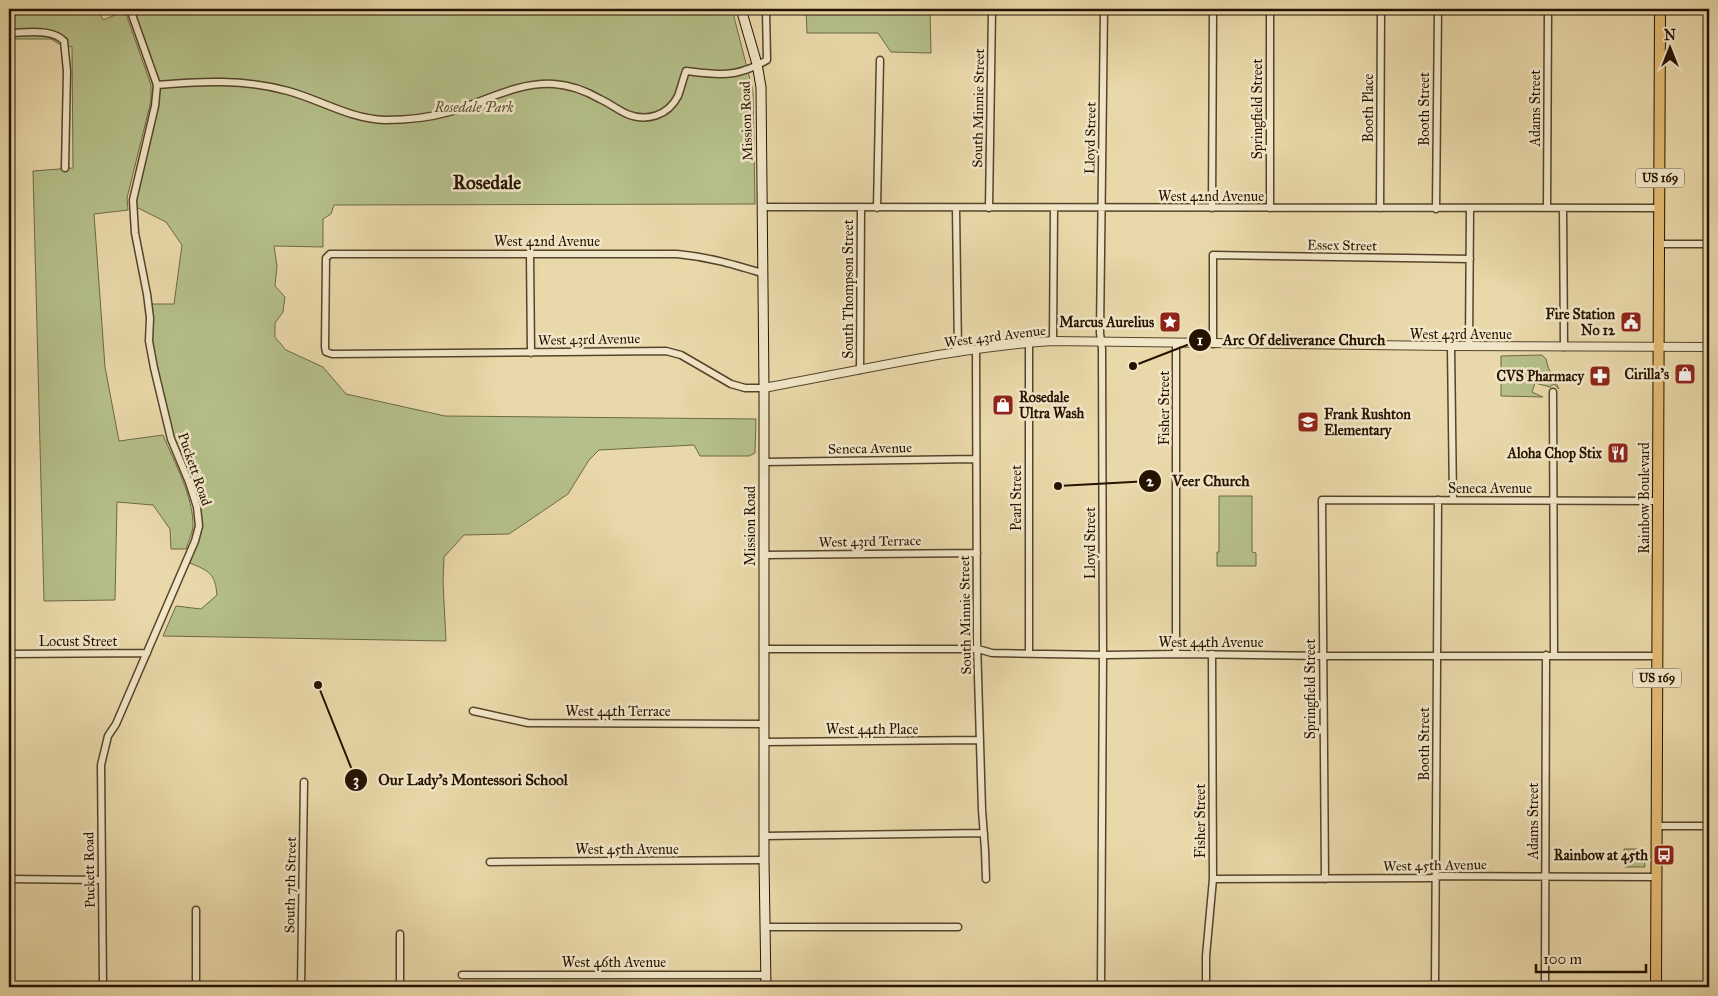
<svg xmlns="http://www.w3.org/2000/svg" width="1718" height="996" viewBox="0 0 1718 996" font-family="'IM FELL Great Primer',serif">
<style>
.green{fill:#b5bf89;stroke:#6d6944}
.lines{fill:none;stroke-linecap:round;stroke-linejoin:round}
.minor-casing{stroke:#56442a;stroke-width:9}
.tertiary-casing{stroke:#56442a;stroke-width:10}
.secondary-casing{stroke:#251300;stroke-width:11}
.primary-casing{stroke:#251300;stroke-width:12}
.minor{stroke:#f1e6c7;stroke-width:6}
.tertiary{stroke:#f1e6c7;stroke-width:8}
.secondary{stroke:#f1e6c7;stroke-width:9}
.primary{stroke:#e4bc74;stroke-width:10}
.labels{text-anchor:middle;stroke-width:5;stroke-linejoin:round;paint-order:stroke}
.shield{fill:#f1e6c7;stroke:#62523c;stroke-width:1}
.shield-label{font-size:12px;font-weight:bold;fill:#251300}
.park-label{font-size:14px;font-style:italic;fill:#574f30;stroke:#f1e6c7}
.street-label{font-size:14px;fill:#251300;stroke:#f1e6c7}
.poi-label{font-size:14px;font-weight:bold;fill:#251300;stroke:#f1e6c7;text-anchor:end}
.district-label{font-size:19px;font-weight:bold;fill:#251300;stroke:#f1e6c7}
.leader{fill:none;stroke:#251300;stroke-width:2}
.callout-dot{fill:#251300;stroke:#f1e6c7;stroke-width:2}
.mark-label{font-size:15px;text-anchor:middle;font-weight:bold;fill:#fff}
.callout-label{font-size:15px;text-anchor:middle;font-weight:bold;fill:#251300;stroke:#f1e6c7;stroke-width:5;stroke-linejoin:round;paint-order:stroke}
</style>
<rect width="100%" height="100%" fill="#e9d8a9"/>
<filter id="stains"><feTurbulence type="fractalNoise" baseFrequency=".004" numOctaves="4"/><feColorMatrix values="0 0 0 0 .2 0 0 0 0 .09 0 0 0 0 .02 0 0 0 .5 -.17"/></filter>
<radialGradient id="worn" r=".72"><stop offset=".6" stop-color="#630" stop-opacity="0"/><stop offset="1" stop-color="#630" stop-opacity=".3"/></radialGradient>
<!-- green -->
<path class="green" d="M9,9H98L103,20L125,11L151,85V101L127,198L128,210L94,214L105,367L119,441L163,435C174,462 194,497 193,527C192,534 188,542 186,549H171L170,529L153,505L117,502L115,600L44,601L33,171L73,168L72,47L59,44L51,39H9Z
M130,9H732L753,91L755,204L334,205L331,214L323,219V247L274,246L277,266L275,286L285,297L283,312L275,323V337L286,350L323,367L346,394L445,416L756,419L755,453L749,456H700L694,445L599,450L589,460L568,494L509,534L464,535L444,557L443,582L446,641L163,636L176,606L201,609L217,595C215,573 209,571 190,563L199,536V507L171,430L152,341L151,304H174L182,245L166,222L134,206L157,85Z
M806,9H930L931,53L891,52L878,33H807Z
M1542,355L1546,359L1548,367L1559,389L1554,384L1550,387L1535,383L1532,392L1543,397L1501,396V356Z
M1219,496H1252V552L1256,553V566H1217V552H1219Z
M1624,849H1644L1645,867H1625Z"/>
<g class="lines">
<!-- minor casing -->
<g class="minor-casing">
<path id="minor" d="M9,33C26,33 51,28 64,41L67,71L65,168
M157,85C201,81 244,79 288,91C321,100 350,119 385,120C406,120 428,118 449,112C484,102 516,82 554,84C570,85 586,91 600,99C609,103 618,110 627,114C646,122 668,116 678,96C681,88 683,79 686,71C704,73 727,77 745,70C752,68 760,64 767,60L766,11
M762,207L1660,208
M877,208L880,60
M956,208L958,352
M989,208L992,9
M1212,208L1213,9
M1270,208V9
M1380,208L1381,9
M1547,208L1548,9
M1563,208L1564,347
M1436,209L1438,9
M1659,244H1709
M530,253L531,353
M762,273C732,264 709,257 677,254H330L326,258L325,347L326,352L332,354L666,351L681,355L731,384L745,388H764
M1053,341L1054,208
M1029,342V653
M1213,344V255L1470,259
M1451,346L1453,500
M1469,346L1470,209
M976,350L977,642L982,810L985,850L986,879
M860,370L861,208
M1553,392L1554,655
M764,462L976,459
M764,555L977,553
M764,649H978L992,653L1107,655L1180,654L1323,656H1657
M9,654L147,653
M1176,654V343
M473,711L528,723L764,724
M764,742L980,740
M1657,826H1709
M764,836L984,833
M490,862L764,860
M9,879L101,880
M1213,879L1431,878L1441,876L1656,877
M1325,879L1322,500L1658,501
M196,910V987
M765,927H958
M400,934V987
M462,975H766
M103,987L101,765L108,736L116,724L195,541L199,526L197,507L189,482L171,439L154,368L149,341L150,318L147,294L135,233L133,200L155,106L157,85L130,9
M301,987L304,782
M1101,987L1103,655L1102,349L1100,333L1104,9
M1206,987V956L1213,879L1212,654
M1435,987L1438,500
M1545,987L1546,655"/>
</g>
<!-- tertiary casing -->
<g class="tertiary-casing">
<path id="tertiary" d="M764,388C858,371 957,347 1053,341L1447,346L1709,347"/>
</g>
<!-- secondary casing -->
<g class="secondary-casing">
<path id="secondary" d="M741,9L757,64L761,87L764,388V860L766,987"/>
</g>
<!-- primary casing -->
<g class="primary-casing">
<path id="primary" d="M1656,987L1660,9"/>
</g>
<!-- minor -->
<use href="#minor" class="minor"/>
<!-- tertiary -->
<use href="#tertiary" class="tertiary"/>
<!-- secondary -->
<use href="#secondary" class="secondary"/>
<!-- primary -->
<use href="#primary" class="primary"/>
</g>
<!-- icons -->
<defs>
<g id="sight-square" transform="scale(1.125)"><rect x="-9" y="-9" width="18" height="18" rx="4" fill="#8f2418" stroke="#f1e6c7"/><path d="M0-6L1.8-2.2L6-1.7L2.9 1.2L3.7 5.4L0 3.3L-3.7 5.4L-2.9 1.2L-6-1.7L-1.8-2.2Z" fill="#fff"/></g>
<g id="civic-square" transform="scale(1.125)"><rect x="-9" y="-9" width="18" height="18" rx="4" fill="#8f2418" stroke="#f1e6c7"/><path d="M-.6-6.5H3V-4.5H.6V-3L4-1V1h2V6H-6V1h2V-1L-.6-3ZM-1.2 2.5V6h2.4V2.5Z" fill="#fff"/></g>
<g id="shop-square" transform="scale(1.125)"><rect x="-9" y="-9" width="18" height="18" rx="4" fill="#8f2418" stroke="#f1e6c7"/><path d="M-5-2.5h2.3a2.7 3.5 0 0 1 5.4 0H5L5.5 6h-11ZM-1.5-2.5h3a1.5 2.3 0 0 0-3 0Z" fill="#fff"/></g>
<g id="pharmacy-square" transform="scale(1.125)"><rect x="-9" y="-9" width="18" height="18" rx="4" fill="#8f2418" stroke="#f1e6c7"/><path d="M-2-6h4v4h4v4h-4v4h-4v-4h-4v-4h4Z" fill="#fff"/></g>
<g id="school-square" transform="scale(1.125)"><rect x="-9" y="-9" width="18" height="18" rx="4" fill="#8f2418" stroke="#f1e6c7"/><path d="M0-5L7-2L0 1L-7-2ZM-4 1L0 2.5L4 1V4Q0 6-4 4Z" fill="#fff"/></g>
<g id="restaurant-square" transform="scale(1.125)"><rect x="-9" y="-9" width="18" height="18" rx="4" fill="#8f2418" stroke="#f1e6c7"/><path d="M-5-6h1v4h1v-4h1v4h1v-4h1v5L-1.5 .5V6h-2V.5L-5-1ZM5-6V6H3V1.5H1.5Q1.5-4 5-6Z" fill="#fff"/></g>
<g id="bus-square" transform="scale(1.125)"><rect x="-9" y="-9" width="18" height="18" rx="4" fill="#8f2418" stroke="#f1e6c7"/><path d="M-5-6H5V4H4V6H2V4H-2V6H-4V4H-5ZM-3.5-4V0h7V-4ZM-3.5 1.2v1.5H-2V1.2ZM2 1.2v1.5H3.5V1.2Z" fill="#fff"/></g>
</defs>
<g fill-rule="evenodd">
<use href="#sight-square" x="1170" y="322"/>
<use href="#civic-square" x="1631" y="322"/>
<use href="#shop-square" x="1685" y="374"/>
<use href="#pharmacy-square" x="1600" y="376"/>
<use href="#shop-square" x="1003" y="405"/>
<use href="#school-square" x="1308" y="422"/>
<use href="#restaurant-square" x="1618" y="453"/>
<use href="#bus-square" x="1664" y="855"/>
</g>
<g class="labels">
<!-- shield labels -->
<g class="shield">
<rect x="1636" y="168.5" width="48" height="19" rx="4"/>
<rect x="1633" y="668.5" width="48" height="19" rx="4"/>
</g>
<g class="shield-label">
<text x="1660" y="182">US 169</text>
<text x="1657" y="682">US 169</text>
</g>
<!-- park labels -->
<g class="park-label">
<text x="474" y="112">Rosedale Park</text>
</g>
<!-- street labels -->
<g class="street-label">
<text transform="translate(978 108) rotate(-89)" y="5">South Minnie Street</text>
<text transform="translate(1368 108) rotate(-90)" y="5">Booth Place</text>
<text transform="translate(1535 108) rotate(-90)" y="5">Adams Street</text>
<text transform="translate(1257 109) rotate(-90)" y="5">Springfield Street</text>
<text transform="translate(1424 109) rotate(-90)" y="5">Booth Street</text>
<text transform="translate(746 121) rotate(-92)" y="5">Mission Road</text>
<text transform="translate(1090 138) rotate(-89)" y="5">Lloyd Street</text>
<text x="1211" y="201">West 42nd Avenue</text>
<text x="547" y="246">West 42nd Avenue</text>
<text transform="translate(1342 245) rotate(1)" y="5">Essex Street</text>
<text transform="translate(848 289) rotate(-90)" y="5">South Thompson Street</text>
<text x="1461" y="339">West 43rd Avenue</text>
<text transform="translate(995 336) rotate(-7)" y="5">West 43rd Avenue</text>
<text transform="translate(589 339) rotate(-1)" y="5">West 43rd Avenue</text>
<text transform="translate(1164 408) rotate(-90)" y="5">Fisher Street</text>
<text transform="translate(870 448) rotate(-1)" y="5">Seneca Avenue</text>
<text transform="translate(195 469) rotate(71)" y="5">Puckett Road</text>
<text x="1490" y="493">Seneca Avenue</text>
<text transform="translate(1016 498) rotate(-90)" y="5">Pearl Street</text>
<text transform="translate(1644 498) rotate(-90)" y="5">Rainbow Boulevard</text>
<text transform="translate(750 526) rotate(-90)" y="5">Mission Road</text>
<text transform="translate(870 541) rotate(-1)" y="5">West 43rd Terrace</text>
<text transform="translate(1090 543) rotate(-90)" y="5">Lloyd Street</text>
<text transform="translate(965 615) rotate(-91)" y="5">South Minnie Street</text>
<text x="78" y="646">Locust Street</text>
<text x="1211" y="647">West 44th Avenue</text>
<text transform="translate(1310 689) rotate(-90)" y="5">Springfield Street</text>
<text x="618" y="716">West 44th Terrace</text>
<text x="872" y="734">West 44th Place</text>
<text transform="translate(1424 744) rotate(-90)" y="5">Booth Street</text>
<text transform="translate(1200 821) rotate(-90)" y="5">Fisher Street</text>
<text transform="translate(1533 821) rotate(-90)" y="5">Adams Street</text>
<text x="627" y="854">West 45th Avenue</text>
<text transform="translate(1435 865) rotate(-1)" y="5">West 45th Avenue</text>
<text transform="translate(89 870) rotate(-91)" y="5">Puckett Road</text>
<text transform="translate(290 885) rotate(-89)" y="5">South 7th Street</text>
<text x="614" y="967">West 46th Avenue</text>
</g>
<!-- poi labels -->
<g class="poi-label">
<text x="1615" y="319">Fire Station<tspan x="1615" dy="16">No 12</tspan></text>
<text x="1154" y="327">Marcus Aurelius</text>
<text x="1669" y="379">Cirilla's</text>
<text x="1584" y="381">CVS Pharmacy</text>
<text x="1019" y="402" text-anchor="start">Rosedale<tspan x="1019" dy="16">Ultra Wash</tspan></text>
<text x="1324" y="419" text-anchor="start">Frank Rushton<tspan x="1324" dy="16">Elementary</tspan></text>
<text x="1602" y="458">Aloha Chop Stix</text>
<text x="1648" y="860">Rainbow at 45th</text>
</g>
<!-- district labels -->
<g class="district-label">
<text x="487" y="189">Rosedale</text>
</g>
</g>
<!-- callouts -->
<path class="leader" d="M1133 366L1200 340M1058 486L1150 481M318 685L356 780"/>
<g class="callout-dot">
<circle cx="1133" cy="366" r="5"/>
<circle cx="1058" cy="486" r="5"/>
<circle cx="318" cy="685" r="5"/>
<circle cx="1200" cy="340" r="12"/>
<circle cx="1150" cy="481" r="12"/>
<circle cx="356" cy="780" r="12"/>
</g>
<g class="mark-label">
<text x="1200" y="345">1</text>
<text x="1150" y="486">2</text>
<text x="356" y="785">3</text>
</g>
<g class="callout-label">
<text x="1304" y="345">Arc Of deliverance Church</text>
<text x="1211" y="486">Veer Church</text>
<text x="473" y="785">Our Lady's Montessori School</text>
</g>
<!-- margin -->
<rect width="1718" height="996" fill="none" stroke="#e9d8a9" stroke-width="30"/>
<rect x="10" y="10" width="1698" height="976" fill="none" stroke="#251300" stroke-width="2.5"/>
<rect x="15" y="15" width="1688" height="966" fill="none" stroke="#251300"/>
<!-- north arrow -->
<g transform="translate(1670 48)" stroke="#f1e6c7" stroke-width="4" paint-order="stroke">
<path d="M0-4L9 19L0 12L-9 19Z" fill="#251300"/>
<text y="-8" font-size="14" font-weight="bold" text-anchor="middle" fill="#251300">N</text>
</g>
<!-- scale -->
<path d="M1536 964v8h110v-8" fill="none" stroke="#251300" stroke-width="2.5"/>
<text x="1543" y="964" font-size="15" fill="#251300" stroke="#f1e6c7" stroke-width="4" paint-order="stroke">100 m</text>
<rect width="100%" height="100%" filter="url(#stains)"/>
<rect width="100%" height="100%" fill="url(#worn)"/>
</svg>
